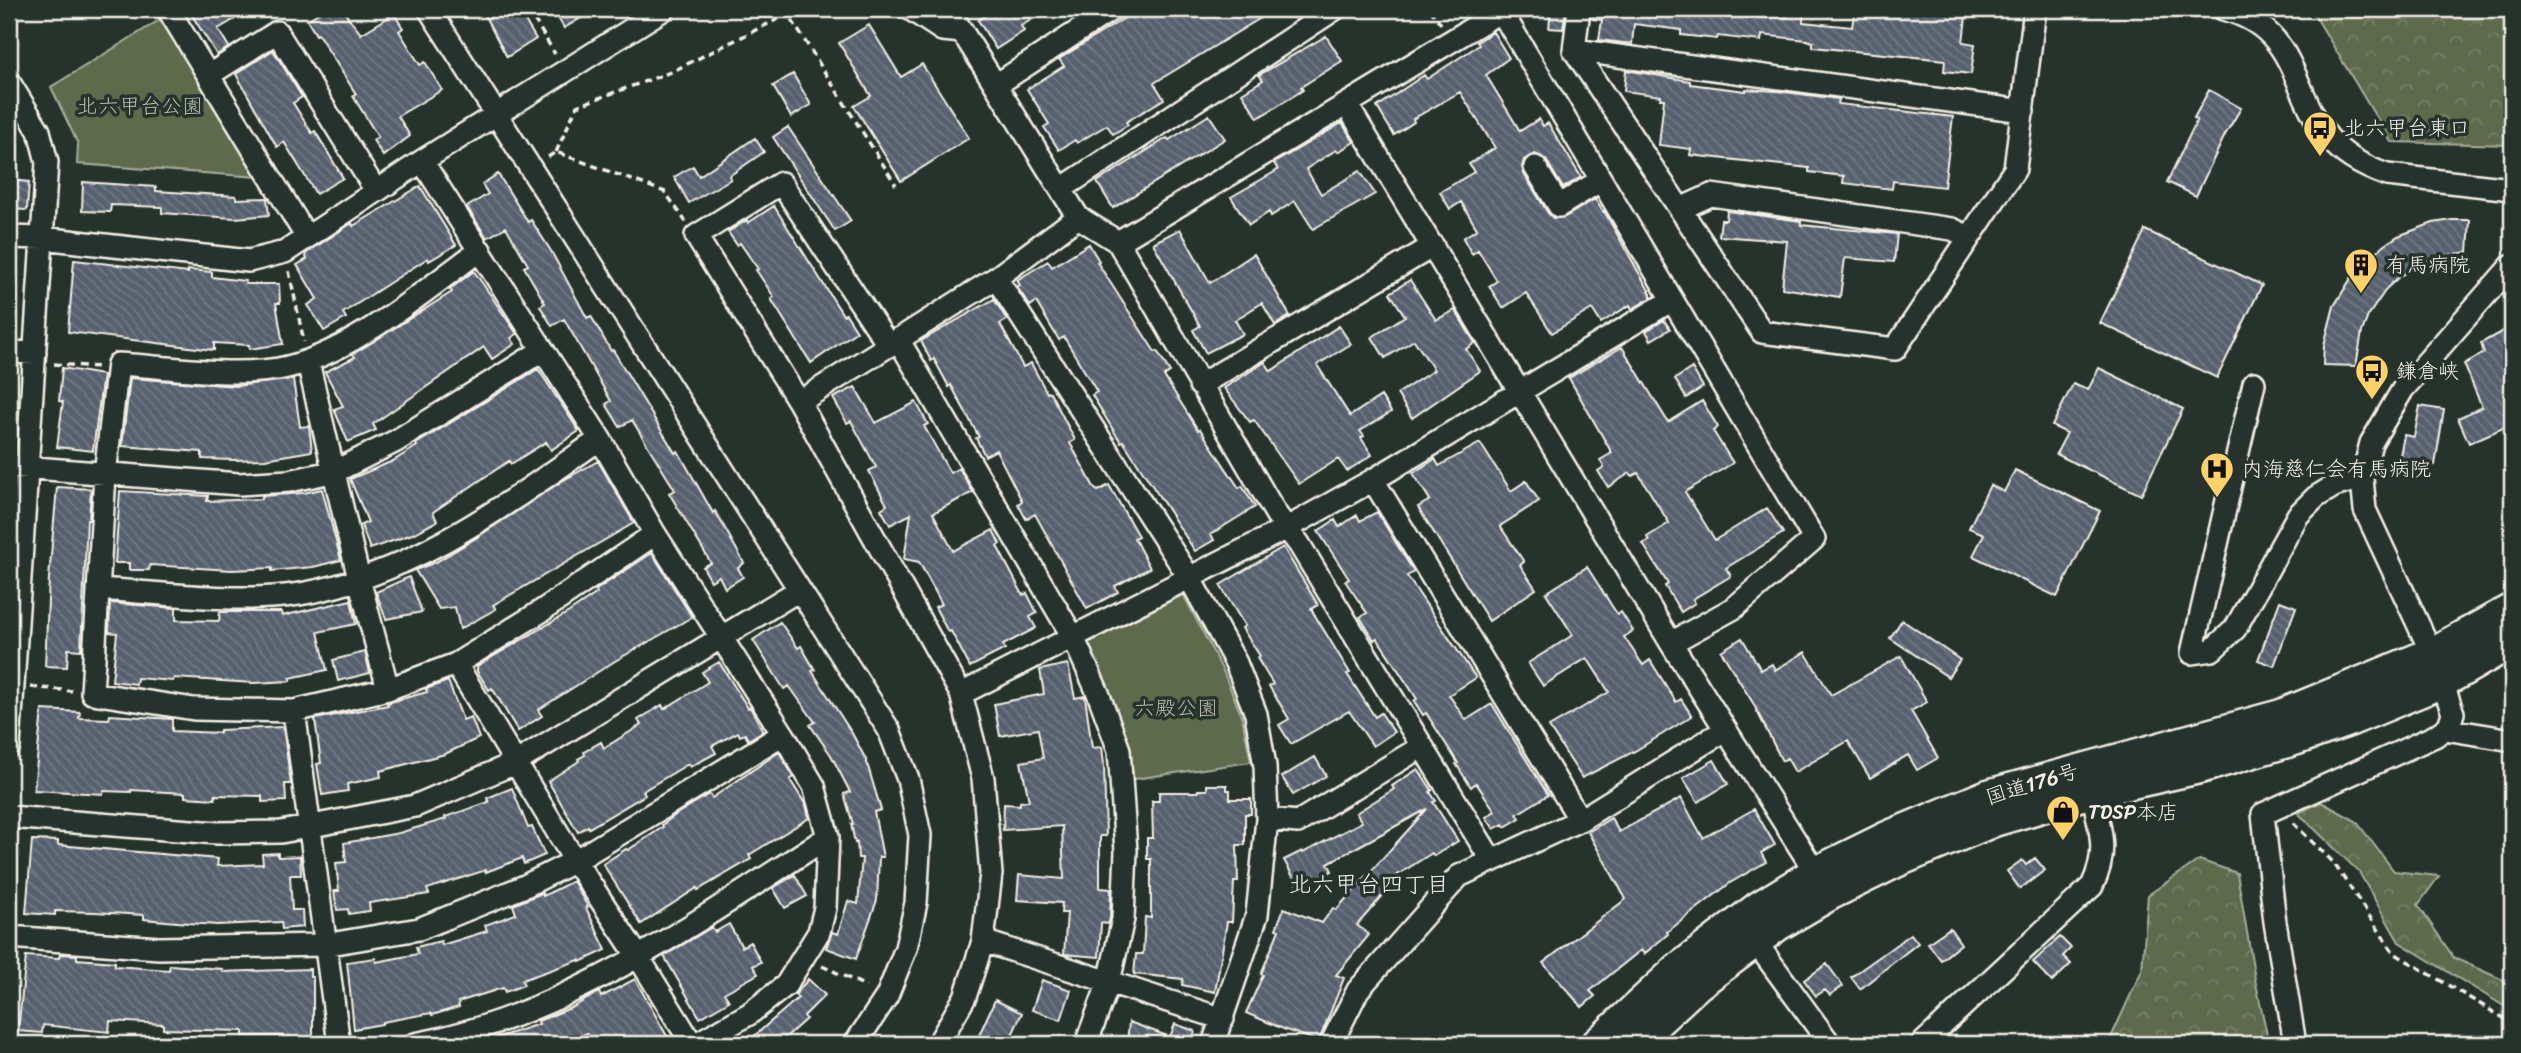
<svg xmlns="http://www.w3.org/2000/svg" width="2521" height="1053" viewBox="0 0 2521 1053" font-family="Sriracha,'Klee One',sans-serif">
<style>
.green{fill:#5d6b4c;stroke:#a8ae9a;stroke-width:2}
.forest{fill:url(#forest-crowns);stroke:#a8ae9a;stroke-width:2}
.building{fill:url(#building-back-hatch);stroke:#f4f1e8;stroke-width:2}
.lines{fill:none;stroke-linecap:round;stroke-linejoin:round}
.minor-casing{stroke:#f4f1e8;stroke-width:26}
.highway-casing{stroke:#f4f1e8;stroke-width:37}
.path{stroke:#f4f1e8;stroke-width:3.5;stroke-dasharray:7 5;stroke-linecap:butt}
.minor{stroke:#26332d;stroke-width:21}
.highway{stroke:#26332d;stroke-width:32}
.labels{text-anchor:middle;stroke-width:7;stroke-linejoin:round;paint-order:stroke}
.park-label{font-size:21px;fill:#b8bbaa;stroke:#26332d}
.poi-label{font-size:21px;fill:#f4f1e8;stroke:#26332d;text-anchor:start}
.street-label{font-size:21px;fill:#f4f1e8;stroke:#26332d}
.neighbourhood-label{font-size:23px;fill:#f4f1e8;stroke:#26332d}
</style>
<defs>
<pattern id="forest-crowns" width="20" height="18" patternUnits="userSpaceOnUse" patternTransform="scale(1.75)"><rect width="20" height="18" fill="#5d6b4c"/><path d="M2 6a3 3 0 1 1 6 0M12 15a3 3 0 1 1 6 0" fill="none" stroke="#758166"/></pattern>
<pattern id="building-back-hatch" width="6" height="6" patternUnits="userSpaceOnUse" patternTransform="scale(1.75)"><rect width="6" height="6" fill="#57616e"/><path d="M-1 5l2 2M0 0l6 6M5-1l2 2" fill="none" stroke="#707883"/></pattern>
</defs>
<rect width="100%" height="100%" fill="#26332d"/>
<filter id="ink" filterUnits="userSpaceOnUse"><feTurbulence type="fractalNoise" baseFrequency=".0143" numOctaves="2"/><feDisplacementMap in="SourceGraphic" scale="14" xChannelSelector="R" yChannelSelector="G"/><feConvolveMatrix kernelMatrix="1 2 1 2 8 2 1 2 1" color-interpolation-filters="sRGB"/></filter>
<g filter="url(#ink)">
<!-- green -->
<path class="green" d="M163,18L260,177L77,164L78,144L51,87Z
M1183,594L1224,673L1242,717L1251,762L1134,779C1125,730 1107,687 1087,642Z"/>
<!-- forest -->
<path class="forest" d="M2311,9H2512V145L2391,142Z
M2321,802L2356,821L2394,871L2439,876L2418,905L2454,958L2512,984V1011L2399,942L2359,872L2298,813Z
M2199,860L2237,873L2255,979L2269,1044H2108L2142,970L2148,895Z"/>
<!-- building -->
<path class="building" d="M188,9H206L210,16L222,9H252L218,29L229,47L217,55Z
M325,9H342L361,34L394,14L403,28L399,31L420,65L425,62L442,90L398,116L410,136L383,156L373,140L378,137L353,96L356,94L318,34L316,35L307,20Z
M481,9H518L536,39L507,57Z
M553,9H596L564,28Z
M996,9H1049L1021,26L1024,31L996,49L978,20Z
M1139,9H1252L1259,19L1154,83L1164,99L1126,122L1128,125L1113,134L1107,125L1077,143L1075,140L1059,150L1044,127L1049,124L1027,89L1064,66L1059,59Z
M1551,9H1566L1563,29L1549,28Z
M1594,9H1675L1767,18V15L1788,17L1789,9H1804L1803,22L1852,27L1855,9H1967L1963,42L1975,44L1971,74L1944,71L1945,60L1813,47V42L1807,40L1762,35L1761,41L1718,36L1717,39L1681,35V30L1634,24L1632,44L1599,40L1602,20L1593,19Z
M869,25L901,77L922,64L969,138L901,181L854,106L871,96L839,43Z
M1493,32L1509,58L1486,75L1520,131L1539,119L1543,126L1548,123L1581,177L1563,188L1546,160L1535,154L1524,160L1522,167L1524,174L1548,213L1553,218L1565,217L1595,199L1603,212L1604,211L1651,294V298L1632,309L1630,305L1601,323L1592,309L1552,333L1526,293L1503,308L1489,286L1497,281L1478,250L1472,254L1463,238L1477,229L1461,202L1450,209L1440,192L1474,172L1469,164L1495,148L1460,92L1413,119L1414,122L1394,135L1377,107L1424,75L1427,79L1459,58L1479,45L1477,42Z
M1326,36L1342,61L1301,87L1303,90L1258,118L1242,93L1263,80L1259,75Z
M273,50L302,97L293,103L312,133L315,131L343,178L316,194L284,142L277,147L236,74Z
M1626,70L1690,81V84L1746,91V89L1777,91L1839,99L1838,104L1953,117L1944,187L1893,181L1892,189L1843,183L1844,176L1809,172V168L1690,155L1691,149L1659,145L1664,99H1660L1661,96L1624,91Z
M793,74L811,105L791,117L773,86Z
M2209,90L2241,108L2225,135L2196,196L2167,182L2197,120L2194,118Z
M1209,115L1225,139L1113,208L1097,182L1167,138L1169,140Z
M1342,123L1354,142L1338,152L1336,150L1306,169L1321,194L1360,171L1375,194L1313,229L1295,201L1271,216L1269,212L1249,225L1231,197L1278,170L1274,163Z
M788,127L851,221L835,231L773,137Z
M755,138L764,152L729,176L731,179L689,203L674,177L693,166L699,176Z
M498,174L528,222L531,220L551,251L587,318L591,316L611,351L613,350L675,453L678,451L713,513L715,511L727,532L744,563L738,568L743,577L725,588L719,576L711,581L703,567L711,563L669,493L675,490L632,420L620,427L606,404L611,401L564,319L552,326L540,306L545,303L524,267L528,265L506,227L487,238L467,207L488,194L482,184Z
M9,180L29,182L27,210L9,209Z
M83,182L156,187V191L236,196V199L267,198L269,215L235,218L204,216L162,213V207L111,205L110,212L82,211Z
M420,186L456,245L429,261L428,258L343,313L346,318L324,331L308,305L317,299L297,265L307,259L305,254L352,223L353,226Z
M774,206L843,315L846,314L857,331L811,363L771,299L774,297L756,270L758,269L740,243L737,245L728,232L747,220L748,223Z
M1727,211L1801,221V225L1897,234L1894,262L1845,258L1840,297L1782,288L1787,241L1719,236L1721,220H1726Z
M2452,220H2470L2468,252L2432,258L2400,276L2387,288L2368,316L2362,332L2356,366L2323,365L2324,345L2334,306L2355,272L2383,246L2398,236L2433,223Z
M1180,229L1210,283L1254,254L1290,316L1275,325L1262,303L1235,320L1243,334L1206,353L1193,330L1200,326L1153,243Z
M2145,230L2262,285L2217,378L2100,323Z
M1089,244L1099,261L1097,262L1155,352L1157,351L1170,372L1164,376L1198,430L1200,429L1239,488L1242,486L1255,507L1211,534L1214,540L1195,551L1123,441L1121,442L1115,433L1092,395L1097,392L1064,337L1059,340L1036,302L1030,306L1017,287L1020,285L1017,280L1048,261L1052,267Z
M74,260L188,273V270L212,272V277L246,281L245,284H279L280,303H276L283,344L250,349L249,345L214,343V350L68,332Z
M474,271L517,334L511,338L515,344L492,359L484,347L373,424L376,430L348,442L334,409L343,406L325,372L355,357L353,354L452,292L450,289Z
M1410,280L1436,320L1455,310L1475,343L1466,349L1480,371L1412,418L1397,394L1434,370L1414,340L1385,358L1372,337L1405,316L1390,293Z
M994,299L1007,320L1000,324L1023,367L1031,363L1047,393L1050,392L1075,440L1070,443L1095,489L1098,491L1109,485L1138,536L1134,538L1150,568L1115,586L1118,592L1087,609L1035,514L1026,519L1018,504L1022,501L996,450L985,456L976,438L979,437L951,385L949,387L934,359L931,361L921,341Z
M1664,320L1670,329L1651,340L1646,331Z
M1339,326L1351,344L1317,365L1350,416L1381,396L1391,412L1360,431L1364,436L1361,438L1372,455L1347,471L1338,459L1299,484L1254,420L1250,422L1224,388L1265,362L1271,371Z
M2512,326V424L2469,443L2458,418L2482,407L2464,364L2484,353L2481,343Z
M1622,347L1668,422L1702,401L1718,427L1713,431L1733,463L1685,492L1715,540L1767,508L1783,533L1726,568L1731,576L1693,599L1695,603L1681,612L1665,586L1668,584L1643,544L1649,541L1647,537L1669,523L1638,473L1632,476L1630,473L1608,487L1598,471L1604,467L1600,460L1612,453L1569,378Z
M62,368L103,375L93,451L57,447L63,402L59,401Z
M1692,368L1703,387L1686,398L1675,379Z
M2099,368L2183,409L2141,495L2056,454L2067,433L2052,426L2073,384L2088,390Z
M538,369L579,431L551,450L546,442L511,464L509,461L433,512L437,521L415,533L370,549L361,525L368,522L350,479L393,461L417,446L416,444Z
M130,378L236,386L293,379L300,427L309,426L312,451L265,459L234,460L202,459V452L122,446Z
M855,387L876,423L916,402L928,424L924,426L950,473L959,468L973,492L933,513L953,551L993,530L1000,544L997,546L1023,595L1027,593L1037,613L1030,617L1036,628L1003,645L1005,649L970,667L951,631L948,632L935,607L942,604L919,562L904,559L911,514L890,525L881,509L887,505L869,471L876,467L851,421L847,423L833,398Z
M2420,406L2444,410L2435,465L2399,461L2404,435L2414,437Z
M1480,443L1511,491L1526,481L1539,501L1500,526L1524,562L1520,565L1536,589L1489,621L1418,507L1430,500L1413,473L1435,459L1439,466Z
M598,461L634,523L493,605L496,609L460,629L455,607L439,609L415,570L436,562L476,538L562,481Z
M2015,470L2100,511L2057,597L1973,556L1984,534L1969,528L1990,485L2004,492Z
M57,487L91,489L89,520H87L81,650L68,649L67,667L45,666L49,578Z
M322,489L341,560L313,567L272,571V568L232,570L150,565L149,570H129V563H115L120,491L208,496L207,501L262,499V496L304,493Z
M1377,512L1414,572L1407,576L1476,678L1449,695L1466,720L1492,704L1548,795L1517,814L1520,818L1505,827L1503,824L1494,829L1486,817L1495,811L1476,783L1471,787L1456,764L1458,763L1426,713L1423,715L1414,701L1417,699L1377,638L1374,640L1360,617L1367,613L1345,581L1349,579L1318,531L1335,520L1339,527L1357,515L1360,521Z
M1283,547L1318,605L1311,609L1350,673L1347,674L1375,717L1381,713L1394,732L1373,746L1349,711L1291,744L1279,725L1289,719L1269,686L1273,684L1257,658L1260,656L1242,628L1245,626L1220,585Z
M652,553L692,617L615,661L538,710L542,716L518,731L492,688L489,690L477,671V666L569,612L597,593L596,590Z
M1587,567L1617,614L1621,612L1633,631L1624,637L1643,665L1650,660L1676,702L1681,699L1692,716L1635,751L1582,778L1549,727L1609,692L1587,658L1543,686L1528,663L1573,635L1546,593Z
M409,577L422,612L386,619L376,592Z
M351,600L356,624L318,632L327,670L290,678V681L254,683L174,678L173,681L137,678L136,684L112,681L117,633L109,632L110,603L176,608V620L219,621L220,612H281L282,616Z
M2280,601L2296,607L2274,666L2258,660Z
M1902,620L1960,660L1948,677L1890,638Z
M780,622L798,648L801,646L815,670L812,671L853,735L866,760L881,810L874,812L883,857H879L877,900L856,959L826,948L832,932L838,934L848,901L858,904L862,858H858L857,842L855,843L851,824H853L844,794L850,792L831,755L810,725L815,722L789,686L784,689L753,640Z
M1742,638L1761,670L1772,664L1775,670L1805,652L1831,695L1901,656L1927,702L1911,711L1938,758L1917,770L1908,755L1870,778L1848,741L1795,772L1787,758L1782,761L1753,703L1721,651Z
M365,652L370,673L338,681L333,660Z
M719,662L748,708L750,707L763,731L748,740L745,734L740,736L738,732L712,746L716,753L690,767L688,764L643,791L645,795L589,828L588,826L578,832L548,781L579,761L578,759L585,755L584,752L601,742L604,748L641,725L638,720L662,705L664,709L708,682L702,672Z
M1068,664L1075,698L1085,696L1092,748L1102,747L1104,765L1106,836H1100V888L1111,889L1110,919L1108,924L1101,923L1099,957L1064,954L1067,913H1061L1062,903L1017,900L1019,875L1064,879L1062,826L1003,830L1004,804L1020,805V802L1029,801L1021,762L1043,758L1038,729L1000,736L994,704L1044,694L1040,670Z
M448,681L463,720L471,717L479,738L445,754L380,771L381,777L347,784L348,791L322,795L317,764L321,763L315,719L388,705L387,703L427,692L426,689Z
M42,710L80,712L79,718L109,719L110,715L172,719V731L220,733V730L283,727L291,784H285L286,801L262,802V796L215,795V799L185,797V793L131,790V792L103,791V794L34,790Z
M779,752L794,777L790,780L806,805L809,818L749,855L751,859L698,890L697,888L641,924L603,864L626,849L628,850L663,827L662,825L678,813L709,794L712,798Z
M1315,757L1326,776L1293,795L1282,777Z
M1714,760L1728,784L1698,802L1683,778Z
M1418,769L1432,790L1430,792L1436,801L1433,802L1458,841L1434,856L1432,853L1388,881L1392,885L1357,925L1369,935L1336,975L1344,978L1319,1041L1286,1030L1246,1013L1263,975L1261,974L1279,930L1276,929L1284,908L1322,923L1333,908L1336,910L1427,809L1328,863L1332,871L1299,888L1284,860L1302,851L1303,853L1362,822L1356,813L1394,789L1392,786Z
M1207,785H1227V790H1230V799H1251V814H1245V845H1237L1238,882H1234L1232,922H1227L1215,992L1182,985L1183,979L1134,974L1136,954H1143L1145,917L1151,918V859H1147V838H1153L1152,801H1159V792H1198V790H1207Z
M512,788L528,828L532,827L545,855L524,864L522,858L486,872V870L427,889L429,894L369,903L370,911L349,914L348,909L337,910L334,891H339L336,863L346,862L344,843L399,833L446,819L445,817L489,802L487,798Z
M1681,798L1703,838L1754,809L1775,845L1761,853L1766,862L1730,883L1667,932L1668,934L1644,954L1641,950L1590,991L1595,996L1582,1007L1543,963L1626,899L1588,832L1611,818L1619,832Z
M32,840L58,841V845L218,859L217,866L263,864L262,854L278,853V857L300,856L301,875H290L292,910H302L303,927L282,929L281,922L217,925L188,923L144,919V915L95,912L55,911V915L26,913Z
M2035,858L2045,870L2020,889L2007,871L2022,860L2026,865Z
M795,875L807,896L785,908L773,888Z
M573,881L588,907L586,908L606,950L580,962L579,960L522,980L524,985L505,992L503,988L458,1002L459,1007L432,1015L431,1013L382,1022V1024L354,1029L347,962L375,958L376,962L418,954L416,947L441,941L442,945L487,931L485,925L516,914L513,905L542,893L543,896Z
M729,924L742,947L750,942L761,962L753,966L758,974L724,993L729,1001L700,1018L664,956L712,927L715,932Z
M1950,928L1961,944L1941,960L1928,943Z
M1911,934L1918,943L1860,989L1851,977Z
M2060,937L2071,948L2063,956L2071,964L2052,982L2033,962Z
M60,954L77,955V959L115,962V966L169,970L170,965L222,969V972L310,969V977H313V1043H282V1036H243V1031L163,1029V1024L110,1021L109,1032L43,1025L42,1033L18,1031L26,956L59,958Z
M1827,964L1843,986L1830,995L1825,990L1816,996L1804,980Z
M635,979L667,1036L661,1039L663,1044H592L587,1033L561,1044H487V1041L539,1024L538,1021L573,1007L599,992L601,997Z
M808,979L825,995L804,1016L806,1019L786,1037L773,1044H745L798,998L795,995Z
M1042,980L1071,990L1061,1020L1032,1010Z
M995,1000L1022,1013L1008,1044H975Z
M1129,1022L1170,1037L1175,1024L1195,1031L1191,1044H1127Z"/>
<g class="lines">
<!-- minor casing -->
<g class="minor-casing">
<path id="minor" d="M168,9L306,236
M429,9L889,730L908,779L920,835L916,903L906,948L887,996L855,1044
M910,9L942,30L963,32
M948,9L1078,217L1118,242L1276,514L1299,544L1492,861
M1579,9L1574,50L1762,332L1895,349L2015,169L2035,9
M2223,9C2298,28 2289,88 2328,137C2343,156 2364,167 2387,175L2512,189
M1574,50L2023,111
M209,75L277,32L376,191
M9,82L39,131L47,162L9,747
M996,85L1112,9
M1347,105L1671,643L1816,873
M422,161L600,439L655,534L783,734L814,786L828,837L825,908L819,932L786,985L749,1014L696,1044
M1535,167L1559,206L1601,180
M1061,189L1335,9
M1680,209L1711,195L1952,229L1969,237
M9,237L42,238L249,261L285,252L422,161L664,9
M1118,242L1501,11L1814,539L1734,608L1671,643
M480,250C424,291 347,357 278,369C226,377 170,367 118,364L105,474L92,693L194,709L294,711L388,689L456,664L540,612L655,534
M996,278L1189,577L1236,663L1256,714L1265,766L1267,819L1257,915L1213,1044
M898,339L1073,637L1098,693L1119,750L1126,851L1123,919L1109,982L1086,1044
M9,352L35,353
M308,362L359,579L388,689
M2254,383L2192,653L2212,650L2235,629L2298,515L2316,497L2334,486L2362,478
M1200,385L1433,246
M799,402L696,236L781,183L889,346
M9,466L239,484L289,481L336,471L396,441L543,350
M1373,480L1580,820
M98,589C162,593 238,604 300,594C414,575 508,503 600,439
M456,664L575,861L639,958L692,1044
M961,694L1287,528L1373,480L1672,300
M294,711L339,1044
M2445,729L2512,740
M9,817L217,833L281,832L415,806L515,763L799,590
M1267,819L1298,822L1421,747
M9,937L159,948L324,945L419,929L525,886L575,861L783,734
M983,941L1223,1019
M1755,941L1830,1044
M415,1044C570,1015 698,920 828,837
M938,1044L965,997L983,941L991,874L983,778L961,694L799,402L996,278L1078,217
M1331,1044L1358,990L1459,876L1580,820L1725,730
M1922,1044L2092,886C2110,849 2099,828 2092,791
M2295,1044L2275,922L2263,814L2435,736L2449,726L2453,713L2432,654L2365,510L2362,478L2371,443L2403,389L2512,265"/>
</g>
<!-- highway casing -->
<g class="highway-casing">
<path id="highway" d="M1598,1044L1678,970L1759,908L1816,873L1887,838L1988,796L2281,716L2432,654L2512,610
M1632,1044L1697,984L1778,924L1829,894L1898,860L1994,820L2092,791L2200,767L2297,738L2351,719L2443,681L2512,641"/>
</g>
<!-- path -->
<path class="path" d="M528,9L555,54
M1430,9L1441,24
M556,152L577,106L671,72L788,14L896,185
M548,157L556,152L665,192L686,222
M289,271L304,342
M54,364L99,367
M31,687L72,691
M2293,823L2333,862L2394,953L2512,1023
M822,966L866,986"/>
<!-- minor -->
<use href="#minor" class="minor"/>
<!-- highway -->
<use href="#highway" class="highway"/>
</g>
</g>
<!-- icons -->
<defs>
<g id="bus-pin" transform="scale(1.75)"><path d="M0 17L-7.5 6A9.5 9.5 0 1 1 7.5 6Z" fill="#ffd166" stroke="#26332d"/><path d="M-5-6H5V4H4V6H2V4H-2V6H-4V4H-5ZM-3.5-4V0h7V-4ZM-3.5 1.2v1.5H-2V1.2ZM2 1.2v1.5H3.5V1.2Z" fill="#111"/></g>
<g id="building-pin" transform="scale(1.75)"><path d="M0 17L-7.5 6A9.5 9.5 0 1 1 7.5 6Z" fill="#ffd166" stroke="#26332d"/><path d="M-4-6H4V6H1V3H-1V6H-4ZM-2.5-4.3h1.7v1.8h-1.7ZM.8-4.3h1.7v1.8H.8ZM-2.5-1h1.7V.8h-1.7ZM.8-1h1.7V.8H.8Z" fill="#111"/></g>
<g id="hospital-pin" transform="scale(1.75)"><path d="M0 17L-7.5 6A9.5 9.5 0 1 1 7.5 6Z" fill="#ffd166" stroke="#26332d"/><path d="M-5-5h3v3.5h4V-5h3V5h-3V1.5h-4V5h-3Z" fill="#111"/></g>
<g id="shop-pin" transform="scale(1.75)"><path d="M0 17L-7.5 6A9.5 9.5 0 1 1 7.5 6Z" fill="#ffd166" stroke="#26332d"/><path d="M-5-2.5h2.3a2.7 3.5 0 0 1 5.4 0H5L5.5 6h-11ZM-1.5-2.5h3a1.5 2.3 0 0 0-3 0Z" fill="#111"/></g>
</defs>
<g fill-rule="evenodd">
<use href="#bus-pin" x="2320" y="128"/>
<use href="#building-pin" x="2361" y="265"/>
<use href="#bus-pin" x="2372" y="371"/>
<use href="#hospital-pin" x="2217" y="469"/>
<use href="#shop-pin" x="2063" y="812"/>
</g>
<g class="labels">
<!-- park labels -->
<g class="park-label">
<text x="140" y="113">北六甲台公園</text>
<text x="1176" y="715">六殿公園</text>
</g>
<!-- poi labels -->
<g class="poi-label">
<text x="2344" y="135">北六甲台東口</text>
<text x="2386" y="272">有馬病院</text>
<text x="2396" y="378">鎌倉峡</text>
<text x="2242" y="476">内海慈仁会有馬病院</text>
<text x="2088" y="819">TDSP本店</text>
</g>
<!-- street labels -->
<g class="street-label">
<text transform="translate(2032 784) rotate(-17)" y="7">国道176号</text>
</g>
<!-- neighbourhood labels -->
<g class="neighbourhood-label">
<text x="1369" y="892">北六甲台四丁目</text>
</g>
</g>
<!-- margin -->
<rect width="2521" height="1053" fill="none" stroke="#26332d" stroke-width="35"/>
<rect x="18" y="18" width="2486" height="1018" fill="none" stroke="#f4f1e8" stroke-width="2.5" filter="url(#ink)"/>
</svg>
